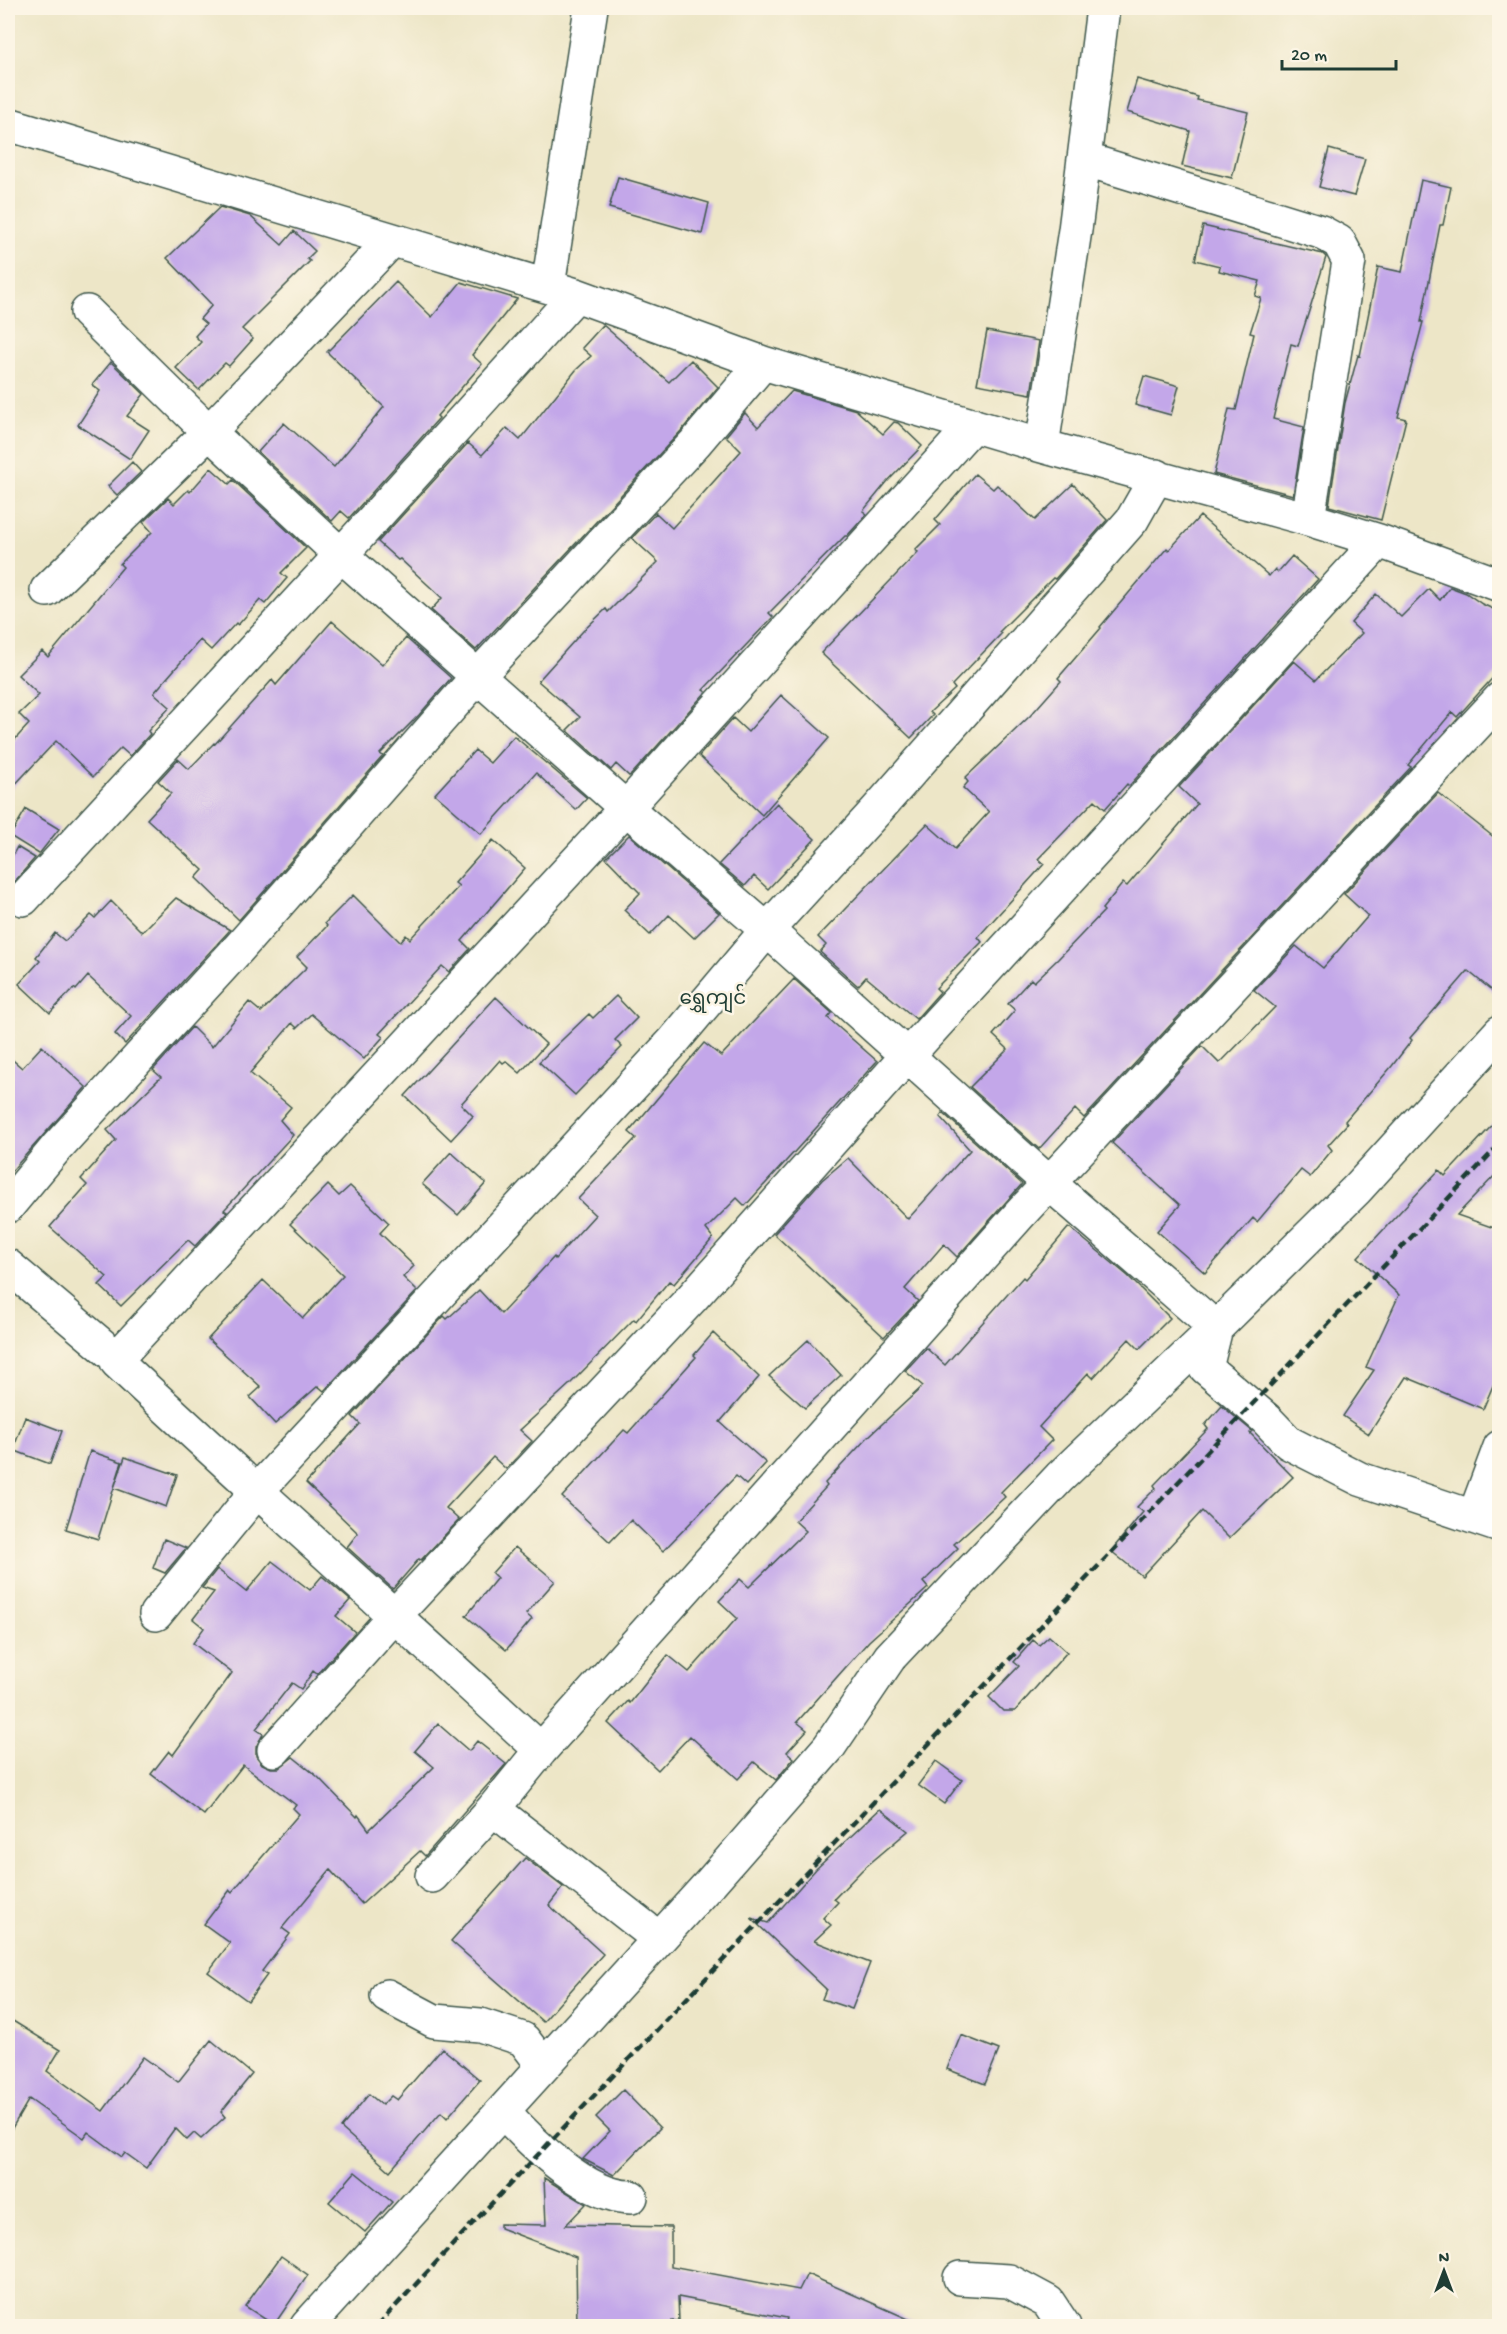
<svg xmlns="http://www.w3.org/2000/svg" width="1507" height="2334" viewBox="0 0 1507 2334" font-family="'Gochi Hand','Noto Sans Myanmar',sans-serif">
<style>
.building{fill:#c3a7e9}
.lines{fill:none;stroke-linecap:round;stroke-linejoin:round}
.minor-casing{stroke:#3e564a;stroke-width:36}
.minor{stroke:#fff;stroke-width:33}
.rail{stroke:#1f3d34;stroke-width:4.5;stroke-dasharray:9 4.5;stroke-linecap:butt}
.labels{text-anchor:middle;stroke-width:5;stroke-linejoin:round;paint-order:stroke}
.quarter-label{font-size:20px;fill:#1f3d34;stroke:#fcf5e5}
</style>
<rect width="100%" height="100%" fill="#fcf5e5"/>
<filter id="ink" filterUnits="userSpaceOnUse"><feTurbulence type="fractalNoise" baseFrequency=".0167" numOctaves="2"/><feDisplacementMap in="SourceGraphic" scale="12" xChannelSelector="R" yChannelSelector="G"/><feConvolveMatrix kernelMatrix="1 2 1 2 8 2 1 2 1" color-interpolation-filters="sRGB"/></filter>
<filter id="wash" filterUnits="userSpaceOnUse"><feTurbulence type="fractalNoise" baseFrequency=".008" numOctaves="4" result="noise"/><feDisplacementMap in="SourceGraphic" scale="24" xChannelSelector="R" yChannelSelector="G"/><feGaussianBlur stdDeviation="1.35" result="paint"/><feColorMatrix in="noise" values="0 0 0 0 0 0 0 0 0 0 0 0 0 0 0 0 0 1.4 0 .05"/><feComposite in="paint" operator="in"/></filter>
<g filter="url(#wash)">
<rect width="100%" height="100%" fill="#ede6c7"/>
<g id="blocks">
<!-- building -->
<path class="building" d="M1137,79L1198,97L1197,100L1248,112L1232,178L1182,166L1190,131L1127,112Z
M1329,149L1365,159L1354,196L1319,187Z
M618,177L709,203L702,234L609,208Z
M1421,180L1451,187L1443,225H1440L1421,322H1423L1398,417L1406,419L1381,520L1329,506L1345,403L1358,355L1360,356L1378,267L1402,272Z
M220,207L250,216L282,245L294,231L315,251L307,259L310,261L242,329L253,339L229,366L225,363L199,390L176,368L201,342L195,336L206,324L200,319L212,305L167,258Z
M1203,226L1323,254L1326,257L1298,346L1291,344L1273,419L1304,427L1293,495L1214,474L1229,409L1236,410L1254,334L1250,333L1261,298L1255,296L1260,281L1219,271L1220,266L1195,260Z
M396,282L432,317L461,282L517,299L472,355L482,364L437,416L439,418L349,518L341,511L332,521L258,452L284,423L334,467L384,407L327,352Z
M603,325L669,382L691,360L718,387L681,431L476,650L431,610L442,598L400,559L398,560L378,542L468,443L482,455L507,428L520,440L576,370L591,356L582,348Z
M987,331L1039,341L1031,394L977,384Z
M111,362L144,394L127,416L149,430L130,459L78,425L100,391L92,385Z
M1144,376L1179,386L1171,415L1135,405Z
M792,391L856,410L883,434L894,422L898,423L922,446L887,482L863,511L867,514L847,536H845L769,613L773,617L703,690L706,692L631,775L629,776L616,764L611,770L567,730L580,717L538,681L583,631L606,609L608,612L658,562L632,538L656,513L672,528L741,451L726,436L745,413L758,427Z
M132,462L141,472L117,495L108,486Z
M211,468L229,484L233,480L306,548L281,573L287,578L265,604L260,600L238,625L236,623L211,650L200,640L154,693L170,707L148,731L150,734L130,756L121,748L93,777L56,741L8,792V747L29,724L19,714L39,695L18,675L42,651L48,657L123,567L120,564L152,532L143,522L168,498L174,504L188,490L190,492Z
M975,474L993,489L997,485L1035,520L1073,484L1107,520L1055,579L1053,578L999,632L1001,634L952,685L955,689L930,712L933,715L911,738L821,653L918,552L915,550L940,525L935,520Z
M1200,516L1269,576L1275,569L1278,572L1292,556L1318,579L1129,786L1127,784L1105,809L1095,800L1038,859L1044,864L978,937L982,942L936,988L940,992L916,1019L866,977L858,986L820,952L826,945L818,937L927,824L955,849L989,812L963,788L968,782L965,778L1030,716L1061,681L1058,678L1101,628L1100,627L1167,548L1169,550Z
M1450,587L1466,593L1482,604L1500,612V670L1457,717L1452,712L1408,765L1411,767L1084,1118L1075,1109L1039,1149L970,1087L1008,1049L993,1035L1015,1010L1008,1004L1031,979L1034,982L1058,959L1104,911L1102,909L1123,883L1127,886L1197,804L1179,787L1294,661L1316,680L1362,633L1351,623L1376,594L1401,617L1429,589L1440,600Z
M332,621L382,665L406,638L451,678L419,715L380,754L383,756L239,920L196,878L203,870L147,819L171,793L158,781L178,759L189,769L214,743L215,744L272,680L276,685Z
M781,695L829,738L762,815L699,756L733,718L748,732Z
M514,736L587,798L576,810L536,773L481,834L435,794L475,750L490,763Z
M1438,793L1500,842V997L1468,971L1410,1038L1412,1040L1392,1066L1345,1121L1347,1124L1328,1145L1332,1150L1310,1177L1301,1170L1257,1222L1253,1218L1205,1273L1157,1231L1180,1205L1112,1143L1202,1046L1219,1063L1221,1062L1275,1007L1254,990L1296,946L1323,968L1368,916L1344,894Z
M777,803L815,839L768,889L754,876L745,886L719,864Z
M26,809L59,829L39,854L10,836Z
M629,835L719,913L694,938L669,915L650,935L624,910L640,893L606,858Z
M493,840L525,868L462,941L470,949L449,972L442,966L379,1034L383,1037L364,1059L311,1014L297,1028L292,1023L250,1073L291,1107L280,1120L293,1135L224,1210L227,1212L195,1246L188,1240L121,1306L99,1285L107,1277L50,1227L87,1185L81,1179L116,1140L107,1130L161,1077L153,1070L192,1027L212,1047L249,1002L261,1012L307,967L297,957L327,926L325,923L353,895L400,942L406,935L410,939L459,886L455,883Z
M17,847L35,858L8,889V864Z
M176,898L230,930L125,1044L115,1034L131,1016L88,976L76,990L74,988L50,1013L19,984L40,961L36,957L55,933L65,941L91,915L95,918L111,901L142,932Z
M794,979L832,1013L828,1018L877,1061L745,1206L737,1198L706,1229L713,1238L674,1284L669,1281L636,1321L634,1319L570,1384L520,1430L532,1441L506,1469L493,1457L446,1508L459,1520L421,1560L419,1559L393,1589L347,1547L358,1533L306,1483L360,1424L352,1416L444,1316L447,1319L479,1290L501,1314L554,1257L555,1259L595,1215L578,1199L636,1138L629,1132L704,1043L721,1056Z
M616,996L637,1018L615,1040L622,1047L575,1095L539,1062L589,1014L593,1018Z
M496,997L546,1044L520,1073L506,1061L503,1063L500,1060L461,1104L473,1116L451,1140L405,1096Z
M42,1046L86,1087L8,1175V1056L22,1068Z
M943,1113L1022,1184L957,1257L944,1244L905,1289L918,1301L884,1337L774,1234L822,1180L848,1158L908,1219L970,1150L940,1117Z
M1500,1117V1170L1457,1215L1500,1230V1369L1483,1409L1406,1377L1369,1434L1343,1416L1374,1370L1366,1367L1399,1295L1358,1257L1439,1170L1445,1176Z
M451,1152L486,1183L458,1215L422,1184Z
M328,1185L339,1196L350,1186L389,1223L380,1233L414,1266L403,1277L417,1291L324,1391L318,1386L275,1424L250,1397L261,1387L208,1339L263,1280L303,1318L343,1275L290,1224Z
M1069,1227L1128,1276L1170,1318L1139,1349L1129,1339L1093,1378L1088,1373L1039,1427L1052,1440L1001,1492L1005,1497L954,1544L958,1548L923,1582L928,1588L869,1641L797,1722L807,1730L787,1752L794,1758L776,1780L754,1762L738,1779L690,1736L658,1770L608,1723L628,1701L630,1703L668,1655L689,1672L737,1618L719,1601L740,1579L749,1587L806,1531L795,1521L827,1486L825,1483L868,1437L923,1386L905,1371L926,1348L945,1365L1023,1277L1025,1279Z
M713,1333L759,1377L720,1422L766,1463L746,1485L736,1476L663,1551L631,1520L610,1542L562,1497L624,1430L628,1433L696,1357L694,1355Z
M808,1340L841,1375L805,1408L769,1376Z
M1222,1406L1252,1431L1250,1433L1293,1477L1229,1538L1202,1511L1142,1576L1111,1551L1143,1512L1137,1507L1156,1488L1154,1485L1208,1429L1205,1425Z
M25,1417L62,1431L50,1464L13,1450Z
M90,1451L122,1462L98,1539L66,1529Z
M125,1457L177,1475L166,1507L114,1488Z
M164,1539L186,1548L165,1573L153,1568Z
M515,1547L555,1581L526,1614L532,1619L506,1650L466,1616L497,1578L492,1573Z
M272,1561L310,1590L322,1576L350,1600L336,1616L355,1632L317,1674L313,1671L301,1689L292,1683L256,1729L263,1734L256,1747V1756L262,1764L271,1768H279L293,1757L318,1777L357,1817L358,1815L369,1830L434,1767L415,1751L438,1724L469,1751L477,1741L506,1764L425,1856L420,1851L362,1904L330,1870L282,1928L290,1934L262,1971L267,1975L248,2001L208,1972L230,1943L204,1924L230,1890L232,1892L299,1814L293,1808L296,1805L243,1765L204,1815L151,1774L169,1751L173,1755L232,1673L193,1643L204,1628L193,1619L214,1592L202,1588L217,1569L246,1592Z
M1049,1636L1067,1652L1015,1711H1003L989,1697L1019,1666L1014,1662L1033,1640L1039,1645Z
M936,1761L962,1780L944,1804L918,1785Z
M880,1809L908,1831L862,1870L834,1899L838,1902L823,1918L831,1925L814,1941L870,1963L852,2009L822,1999L826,1989L751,1918L768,1923L816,1869Z
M525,1858L563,1887L549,1905L603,1954L543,2022L451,1941Z
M8,2018L60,2050L47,2071L103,2111L143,2057L178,2082L211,2040L252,2074L221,2112L225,2117L201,2139L194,2133L187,2140L175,2128L146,2168L125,2153L122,2157L88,2132L84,2138L29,2099L8,2135Z
M961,2035L999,2050L985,2084L947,2069Z
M442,2048L480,2080L447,2118L441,2112L390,2171L341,2128L369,2094L382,2105L391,2096L397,2100Z
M623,2090L660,2128L614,2175L583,2159L610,2131L596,2117Z
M355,2172L392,2202L365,2232L329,2202Z
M544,2178L586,2204L566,2225L671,2227V2266L799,2290L807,2274L924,2326H785L787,2318L678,2297L679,2321H672V2326H577L576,2257L500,2228V2224L546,2225Z
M281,2256L308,2275L274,2325L245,2306Z"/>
</g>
</g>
<g filter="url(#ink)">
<use href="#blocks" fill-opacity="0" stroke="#3e564a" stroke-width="1.5"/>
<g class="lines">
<!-- minor casing -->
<g class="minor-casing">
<path id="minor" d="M8,124L576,295L763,363L1042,446L1308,519L1379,541L1500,585
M1084,159L1321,232L1339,242L1349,261L1308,519
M548,286L591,8
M87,312L209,432L341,555L626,808L767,930L1049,1183L1216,1328L1206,1368L1266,1419L1289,1443L1360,1479L1500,1526
M1042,446L1075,230L1103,8
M47,590L209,432L392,240
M23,899L341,555L576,295
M8,1206L57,1147L239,948L479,675L695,443L763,363
M8,1266L117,1358V1362C257,1493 401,1620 541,1750
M117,1358L626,808L973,425
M1474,1517L1500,1447
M156,1614L256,1492L672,1043L767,930L876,811L1132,520L1157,476
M274,1750L395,1615L691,1299L908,1055L1379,541
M493,1809L658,1938
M432,1876L493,1809L541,1750L1021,1213L1500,699
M387,1996L434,2021L480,2025L523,2039L543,2065
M503,2111C532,2143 586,2197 631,2197
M960,2278L1009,2281L1048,2302L1064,2326
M307,2326L711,1882L829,1747L890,1657L1060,1477L1216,1328L1357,1189L1500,1032"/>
</g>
<!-- minor -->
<use href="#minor" class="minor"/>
<!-- rail -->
<path class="rail" d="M377,2326L471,2225L1500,1144"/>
</g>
</g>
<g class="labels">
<!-- quarter labels -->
<g class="quarter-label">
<text x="713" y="1004">ရွှေကျင်</text>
</g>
</g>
<!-- margin -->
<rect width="1507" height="2334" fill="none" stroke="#fcf5e5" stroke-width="30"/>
<!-- north arrow -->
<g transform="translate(1444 2271)" stroke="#fcf5e5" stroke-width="4.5" paint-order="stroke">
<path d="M0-4.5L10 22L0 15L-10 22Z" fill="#1f3d34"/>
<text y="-9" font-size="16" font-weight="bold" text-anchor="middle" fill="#1f3d34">N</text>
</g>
<!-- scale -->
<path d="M1282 60v9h114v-9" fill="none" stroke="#1f3d34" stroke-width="3"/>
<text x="1291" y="60" font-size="18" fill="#1f3d34" stroke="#fcf5e5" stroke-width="4.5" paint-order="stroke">20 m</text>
</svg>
